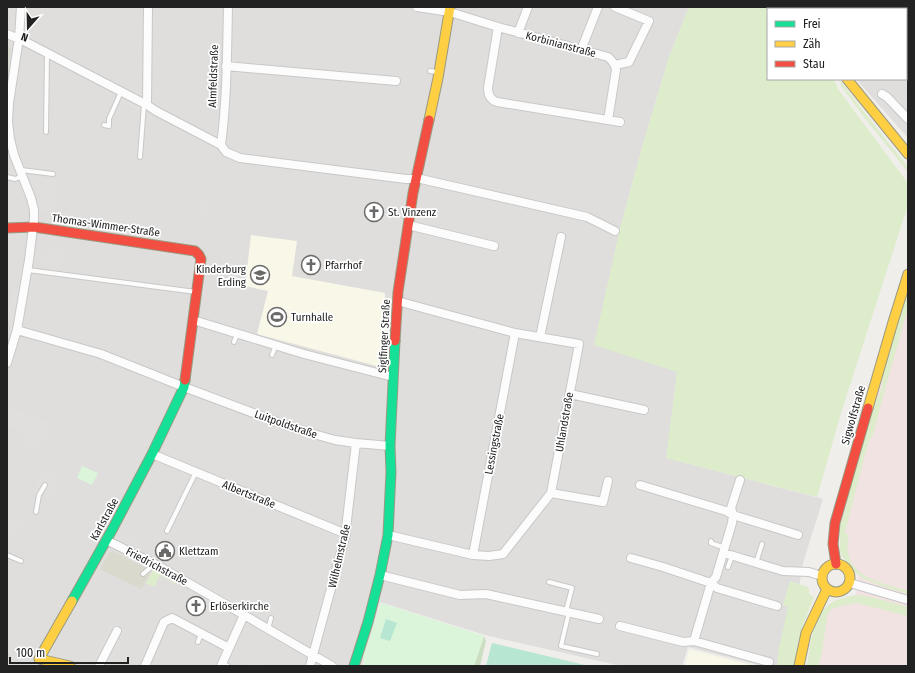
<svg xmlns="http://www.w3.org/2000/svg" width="915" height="673" viewBox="0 0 915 673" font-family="'Fira Sans Condensed',sans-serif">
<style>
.residential{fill:#dfdedc}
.commercial{fill:#f1e3e1}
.education{fill:#f8f7e8}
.construction{fill:#d9d9cd}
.grass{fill:#ddeccb}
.forest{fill:#cbdec1}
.park{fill:#daf5da}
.pitch{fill:#b7e6d2}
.parking{fill:#e0dfde}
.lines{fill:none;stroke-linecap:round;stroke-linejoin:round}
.lane-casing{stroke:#c9c8c7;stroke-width:6}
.street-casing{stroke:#c9c8c7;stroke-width:10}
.fast-casing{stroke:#999a82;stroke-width:11}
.slow-casing{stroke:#999a82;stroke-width:11}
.jam-casing{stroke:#999a82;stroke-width:11}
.lane{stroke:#fdfcfc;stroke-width:4}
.street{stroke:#fdfcfc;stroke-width:8}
.fast{stroke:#16e098;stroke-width:9}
.slow{stroke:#ffcf43;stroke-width:9}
.jam{stroke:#f24e42;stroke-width:9}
.labels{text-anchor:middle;stroke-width:3.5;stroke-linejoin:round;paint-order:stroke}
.street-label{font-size:11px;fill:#222;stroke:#fff}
.poi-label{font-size:11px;fill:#222;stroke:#fff;text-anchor:start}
</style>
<rect width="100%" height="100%" fill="#f0eeeb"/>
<!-- residential -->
<path class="residential" d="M7,7H689L669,57L643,144L620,229L618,237L677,372L667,458L823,499L803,563L795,611L784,666H762L688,647L682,666H621L485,635L380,602L362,666H7Z
M790,7H908V138L856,79H906V9H791Z"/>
<!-- commercial -->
<path class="commercial" d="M908,290V666H807L812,639L820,617L826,607L835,601L856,595L859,576L842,556L840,551V528L847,499Z"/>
<!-- education -->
<path class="education" d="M251,235L297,241L292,276L385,293H391L388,369L257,334L268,291L245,286Z
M689,650L700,652L754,666H685Z"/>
<!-- construction -->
<path class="construction" d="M7,46L11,48L8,69H10L7,88Z
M113,551L151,571L141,589L100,569L109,553Z"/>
<!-- grass -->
<path class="grass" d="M689,7H771L773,9H768V79H834L838,89L907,182L908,188V205L841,413L817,497L666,458L677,372L594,345L620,229L643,144L669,57Z
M839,79L861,108L908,167V172L863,116L841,86Z
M908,290V308L885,389L872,438L869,439L845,532L849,537C847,543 847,547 848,553C853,579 886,584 908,591V594L885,587L864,579L854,571L842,556L840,551V528L847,504V499L874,403L879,396L882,387L883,372Z
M153,570L176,583L175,584L160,575L154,587L146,583Z
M790,581L808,587L809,589V594L814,597L803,625L798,642L794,666H777L779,648L788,607L783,605Z
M856,595L871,597L908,607V616L857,603L851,604L837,607L832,609L828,613L827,617L822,652L818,666H807C810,645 813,611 835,601C839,599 851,596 856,595Z"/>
<!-- forest -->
<path class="forest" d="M484,636L486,641L480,666H474Z"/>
<!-- park -->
<path class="park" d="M82,466L98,473L92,485L77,478Z
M381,603L484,636L474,666H363L364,663L363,657Z"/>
<!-- pitch -->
<path class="pitch" d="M386,619L397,623L390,641L380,638Z
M492,643L589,666H486Z"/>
<!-- parking -->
<path class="parking" d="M897,95L908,107V115L892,99Z
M122,97L141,106L139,111L120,102Z
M32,177L59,180L55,211L43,212L40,210L39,193L35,192L31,181Z
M202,195L210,196L208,216L199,215Z
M52,244L62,246L60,253L66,254L65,263L58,262L56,265L42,264L44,250L51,251Z
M13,287L20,288L13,325L7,324V319Z
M385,293H391L390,313L384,312Z
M9,407L51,423L40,451L23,444L26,433L7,425V413Z
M42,468L60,475L51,497L33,492Z
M190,493L195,496L190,505L185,503Z
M246,498L257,503L255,509L244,504Z
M261,504L277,511L275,517L258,510Z
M183,507L188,510L184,520L178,517Z
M14,516L24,520L20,532L11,534L10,536L7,535V518L12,520Z
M293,519L305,523L303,528L291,523Z
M177,521L182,523L177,534L171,531Z
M123,533L139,543L137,547L121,538Z
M332,551L338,553L334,567L328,565Z
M328,568L333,570L329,585L323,583Z
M199,581L245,608V610L198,583Z
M319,600L324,602L320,619L314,617Z
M252,607L262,613L260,617L249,611Z
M112,620L127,628L109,666H89Z
M313,621L319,623L315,638L309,636Z
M233,650L246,655L243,661L230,655Z
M252,659L267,666H251L249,665Z"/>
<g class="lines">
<!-- lane casing -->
<g class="lane-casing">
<path id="lane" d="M430,71L438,72
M104,125L109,126V119L121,92
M46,132L47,53
M140,157L144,104
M21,170L53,174
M7,177L15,179L23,176
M28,270L196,292
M234,342L237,334
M272,355L276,345
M36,512L39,495L45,485
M167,531L196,472
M711,541V543L725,548
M7,555L21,561
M756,563L762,544
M728,567L732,556
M143,574L150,568L153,563
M549,582L572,588L566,611
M569,612L561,646L597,654
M268,629L271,618
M198,642L201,634
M222,663L228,666"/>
</g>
<!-- street casing -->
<g class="street-casing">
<path id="street" d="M417,7L450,12L498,27L608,57C613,61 615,64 616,70L608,120
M615,7L649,21L629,62L615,65
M836,7V9
M498,27L488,88C488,95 491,100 497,102L620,122
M518,33L528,7
M7,34L24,41L147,105L156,111L221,145L226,152L240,158L406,179H421L587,217L615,231
M581,50L598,7
M226,66L396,81
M882,94L887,97L908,119
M147,105L148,7
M221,145C227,100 227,53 228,7
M408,225L494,246
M193,320L304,354L393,377
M17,330L101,354L184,387L277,422L310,433L335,440L356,443L390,446
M540,337L561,237
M7,363L17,330L29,260L34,219V210L31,198L14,155L10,139L8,122L9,103L19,38L21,7
M570,394L644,410
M152,454L346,534
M640,485L726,511L733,515L798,535
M551,493L603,502L608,481
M388,535L473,555L489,556L503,554L551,493L579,344L515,333L397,301
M106,540L153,563L213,597L332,666
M724,553L783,571L809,572L822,576
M473,555L515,333
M631,558L663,567L711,583L717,588L777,606
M380,575L460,595L486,594L599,619
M850,583L908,600
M620,626L683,642L694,641L769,662
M694,641L711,583L716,577L732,523L733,515L731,508L740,480
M99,666L117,631
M145,666L164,622L172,618L229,648
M221,666L244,615
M310,666L345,537L356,443"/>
</g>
<!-- fast casing -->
<g class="fast-casing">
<path id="fast" d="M782,7L784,9
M72,601L113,528L152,454L184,387L185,380
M354,666L368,622L380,575L388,535L391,472L390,446L395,341"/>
</g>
<!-- slow casing -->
<g class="slow-casing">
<path id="slow" d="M847,79L908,154
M429,120L438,78L450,7
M868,408L893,322L908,274
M822 578a14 14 0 1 1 28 0a14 14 0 1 1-28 0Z
M70,666L39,659L72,601
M799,666L806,633L827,589"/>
</g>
<!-- jam casing -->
<g class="jam-casing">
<path id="jam" d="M7,228L34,227L195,251L199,255L201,259L185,380
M395,341L398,292L413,193L429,120
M836,564L833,544L835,523L868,408"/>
</g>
<!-- lane -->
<use href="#lane" class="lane"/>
<!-- street -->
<use href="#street" class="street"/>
<!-- fast -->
<use href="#fast" class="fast"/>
<!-- slow -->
<use href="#slow" class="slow"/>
<!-- jam -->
<use href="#jam" class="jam"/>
</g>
<!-- icons -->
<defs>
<g id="church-ring" transform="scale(1)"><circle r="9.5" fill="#fff" stroke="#6a6968" stroke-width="1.5"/><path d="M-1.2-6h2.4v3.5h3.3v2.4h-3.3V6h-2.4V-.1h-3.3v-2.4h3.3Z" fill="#6a6968"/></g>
<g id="school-ring" transform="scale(1)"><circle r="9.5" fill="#fff" stroke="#6a6968" stroke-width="1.5"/><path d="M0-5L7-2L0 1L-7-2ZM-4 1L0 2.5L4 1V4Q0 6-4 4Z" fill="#6a6968"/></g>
<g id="stadium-ring" transform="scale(1)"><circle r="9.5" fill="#fff" stroke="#6a6968" stroke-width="1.5"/><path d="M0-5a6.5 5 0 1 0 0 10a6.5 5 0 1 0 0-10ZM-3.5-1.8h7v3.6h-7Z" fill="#6a6968"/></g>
<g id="civic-ring" transform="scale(1)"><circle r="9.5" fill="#fff" stroke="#6a6968" stroke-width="1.5"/><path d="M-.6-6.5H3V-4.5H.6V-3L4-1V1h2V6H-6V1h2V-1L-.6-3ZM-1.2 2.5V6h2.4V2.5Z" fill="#6a6968"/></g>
</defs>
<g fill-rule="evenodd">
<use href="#church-ring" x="374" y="212"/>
<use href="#church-ring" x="311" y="265"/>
<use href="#school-ring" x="260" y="275"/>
<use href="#stadium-ring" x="277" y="317"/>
<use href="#civic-ring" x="165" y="551"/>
<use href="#church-ring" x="196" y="606"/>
</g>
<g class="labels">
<!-- street labels -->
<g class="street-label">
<text transform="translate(561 44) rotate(15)" y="4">Korbinianstraße</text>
<text transform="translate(213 76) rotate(-88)" y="4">Almfeldstraße</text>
<text transform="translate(106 225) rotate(8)" y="4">Thomas-Wimmer-Straße</text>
<text transform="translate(384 336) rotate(-87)" y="4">Siglfinger Straße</text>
<text transform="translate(853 415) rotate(-74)" y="4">Sigwolfstraße</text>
<text transform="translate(564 422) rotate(-80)" y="4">Uhlandstraße</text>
<text transform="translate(286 424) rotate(19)" y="4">Luitpoldstraße</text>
<text transform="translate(494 444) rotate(-79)" y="4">Lessingstraße</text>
<text transform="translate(249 494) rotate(22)" y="4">Albertstraße</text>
<text transform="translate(104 519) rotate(-61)" y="4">Karlstraße</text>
<text transform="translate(339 556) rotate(-77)" y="4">Wilhelmstraße</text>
<text transform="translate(157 566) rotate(28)" y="4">Friedrichstraße</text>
</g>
<!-- poi labels -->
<g class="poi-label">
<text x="388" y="216">St. Vinzenz</text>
<text x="325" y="269">Pfarrhof</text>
<text x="246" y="273" text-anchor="end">Kinderburg<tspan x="246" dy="13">Erding</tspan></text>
<text x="291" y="321">Turnhalle</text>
<text x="179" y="555">Klettzam</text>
<text x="210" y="610">Erlöserkirche</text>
</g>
</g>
<!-- border -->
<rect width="915" height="673" fill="none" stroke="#222222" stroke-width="16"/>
<!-- legend -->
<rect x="767" y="8" width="140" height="72" fill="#ffffff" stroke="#a7a7a7"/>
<rect x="775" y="21" width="20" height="6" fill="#16e098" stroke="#a7a7a7"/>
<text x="803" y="28" font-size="12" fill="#222222">Frei</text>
<rect x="775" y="41" width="20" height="6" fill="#ffcf43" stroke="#a7a7a7"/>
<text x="803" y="48" font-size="12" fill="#222222">Zäh</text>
<rect x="775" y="61" width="20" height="6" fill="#f24e42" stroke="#a7a7a7"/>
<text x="803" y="68" font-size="12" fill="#222222">Stau</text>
<!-- north arrow -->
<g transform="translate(28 28) rotate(200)" stroke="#ffffff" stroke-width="3" paint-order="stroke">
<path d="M0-3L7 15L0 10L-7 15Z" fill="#222222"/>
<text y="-6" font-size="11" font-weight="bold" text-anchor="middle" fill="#222222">N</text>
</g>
<!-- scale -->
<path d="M10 657v6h118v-6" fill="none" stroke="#222222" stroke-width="2"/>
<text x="16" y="657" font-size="12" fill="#222222" stroke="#ffffff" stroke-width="3" paint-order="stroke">100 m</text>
</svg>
